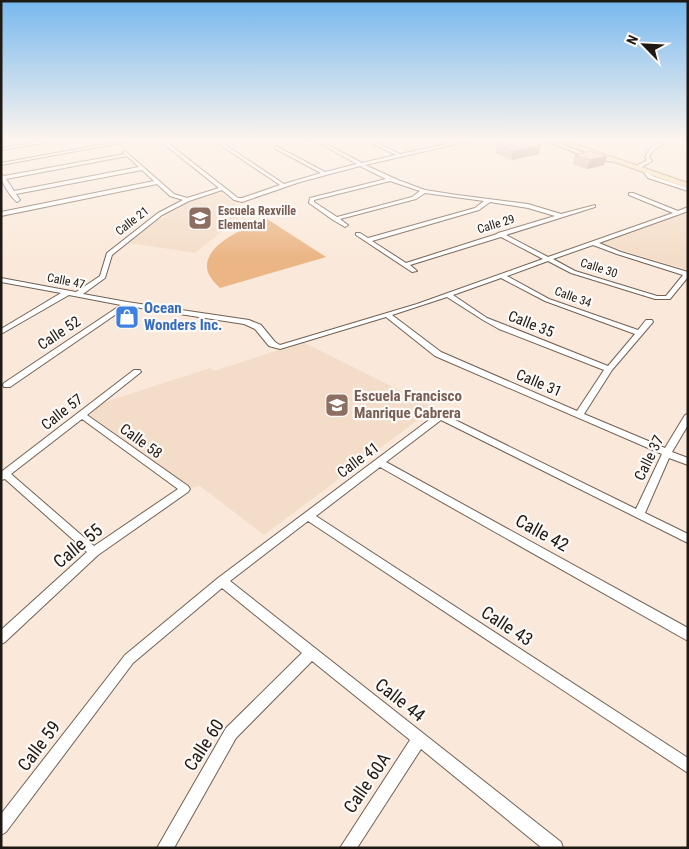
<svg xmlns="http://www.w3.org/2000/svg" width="689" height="849" viewBox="0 0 689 849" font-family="'Roboto Condensed',sans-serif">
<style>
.built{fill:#f4ddc8}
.green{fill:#ebb585}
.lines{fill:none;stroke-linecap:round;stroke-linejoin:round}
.minor-casing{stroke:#706154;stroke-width:2}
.primary-casing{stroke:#ab8e63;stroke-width:2}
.minor{fill:#fff;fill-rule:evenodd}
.primary{fill:#fae1bb;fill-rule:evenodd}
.wall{fill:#d3b1ab}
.shaded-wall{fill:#ac908b}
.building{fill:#f5cec7;stroke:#ac908b}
.labels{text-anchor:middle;stroke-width:4.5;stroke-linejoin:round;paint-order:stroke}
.far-education-label{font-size:12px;font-weight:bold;fill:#785e54;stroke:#fcf9f6;text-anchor:start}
.far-street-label{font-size:12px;fill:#1f1914;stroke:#fcf9f6}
.shop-label{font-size:15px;font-weight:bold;fill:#366cbe;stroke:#fcf9f6;text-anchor:start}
.street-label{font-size:15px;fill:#1f1914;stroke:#fcf9f6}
.education-label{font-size:15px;font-weight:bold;fill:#785e54;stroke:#fcf9f6;text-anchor:start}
.near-street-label{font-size:18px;fill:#1f1914;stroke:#fcf9f6}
</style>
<rect width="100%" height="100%" fill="#fae9da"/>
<!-- built -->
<path class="built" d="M218,191L246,212L195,253L129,243L152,224L173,211L191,201Z
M688,207V270L620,250L594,241Z
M303,342L437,409L426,414L264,535L200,486L191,488L90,415L102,403L210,368L214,371Z"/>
<!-- green -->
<path class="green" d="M267,219L326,257L220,288C214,282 206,274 207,265C208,242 249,226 267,219Z"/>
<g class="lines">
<!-- minor casing -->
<g class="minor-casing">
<path id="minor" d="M1,140H6L1,142Z
M49,140H59L1,150V148Z
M127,140H136L1,165V163Z
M159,140H164L238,198H242L280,185L213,140H218L284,184L321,173L274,148L276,146L325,172L357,164L314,140H319L362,163L396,155L365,140H371L400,154L466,140H474L365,165L398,180L425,190L457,195L528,204L561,214L595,205V207L506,235L548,257L673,213L629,195V193H633L678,211L688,207V211L680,214L599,243L621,252L688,272V277L670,299H655L571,273L548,261L507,276L549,299L638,330L646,320H652L653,322L612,370L584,414L665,448L685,415L688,414V425L672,452L688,458V465L669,458L645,513L688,534V543L441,420L386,462L688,628V641L380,467L316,516L688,758V773L308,521L230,581L561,842L563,848H542L421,749L357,848H340L410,740L312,661L236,738L174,848H157L226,728L302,653L222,588L133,663L6,832L1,835V814L125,655L218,578L437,414H443L636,509L662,454L435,356L386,317L280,349L269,346L255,329L244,324L128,306L10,387H4L3,385L4,383L121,305L69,295L1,334V329L61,293L1,282V278L76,292L100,276L107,253L158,213L183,200L170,196L157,184L1,216V212L154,181L142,170L16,194L20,200L17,202C10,196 1,183 1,174L4,176L125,154L123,152L125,151L174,194L187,198L219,188ZM127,156L139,167L14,191L6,179ZM360,166L386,179L310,198L309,203L333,220L345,227L348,225L340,219L416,199L425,193L484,201L475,208L368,238L360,233H356V235L412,272L417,271L410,265L501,237L543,259L417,304L280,345L275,342L261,325L249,320L127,302L83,294L105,278L112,255L162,215L189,201L222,190L234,200L242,202L300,182ZM390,181L420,191L412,197L337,217L314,202V200ZM490,202L528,208L555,216L498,233L497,234L406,263L372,241L479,210ZM593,245L617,254L683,275L666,296H657L575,271L553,259ZM501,278L545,301L635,334L608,366L505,325L487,318L453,295ZM447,297L483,320L499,329L604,370L577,411L441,352L392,315Z
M305,140H311L309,141Z
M416,140H422L423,141L421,142Z
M496,140H502L514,146L511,147Z
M544,140H550L594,157L618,161L616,162L591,159Z
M664,141L667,142L655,149L649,157L652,161L642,167H638V165L647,160L645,157L651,147Z
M645,170L652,176L688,188V191L648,178L643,171Z
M134,370H140L141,372L87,415L188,486L190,489L188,492L98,555L5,642L1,644V630L87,552L5,479L1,480V472ZM82,419L178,489L94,546L11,474Z"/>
</g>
<!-- primary casing -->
<g class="primary-casing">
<path id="primary" d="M553,140H563L688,183V188Z"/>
</g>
<!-- minor -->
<use href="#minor" class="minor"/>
<!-- primary -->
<use href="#primary" class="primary"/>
</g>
<!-- wall -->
<path class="wall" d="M497,144L541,145L539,154L512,160L495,153Z
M575,155L604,165L587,169L573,164Z"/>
<!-- shaded-wall -->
<path class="shaded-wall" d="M541,145L539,154L512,160L513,151Z
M607,156L604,165L587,169L590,160Z"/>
<!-- building -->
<path class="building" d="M513,140H529L541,145L513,151L497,144Z
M590,151L607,156L590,160L575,155Z"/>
<!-- sky -->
<linearGradient id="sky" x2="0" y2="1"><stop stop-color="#77b8ee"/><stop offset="0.54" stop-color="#fdf5ee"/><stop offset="1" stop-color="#fdf5ee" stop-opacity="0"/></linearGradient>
<rect width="689" height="259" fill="url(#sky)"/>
<!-- icons -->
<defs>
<g id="school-square" transform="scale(1.25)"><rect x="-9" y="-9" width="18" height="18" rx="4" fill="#8d6e63" stroke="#fcf9f6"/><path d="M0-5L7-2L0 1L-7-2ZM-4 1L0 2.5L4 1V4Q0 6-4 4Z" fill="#fff"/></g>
<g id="shop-square" transform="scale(1.25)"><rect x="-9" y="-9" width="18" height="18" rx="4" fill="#3f7fe0" stroke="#fcf9f6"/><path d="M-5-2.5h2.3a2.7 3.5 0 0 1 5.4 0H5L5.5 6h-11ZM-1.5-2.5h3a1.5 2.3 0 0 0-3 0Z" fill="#fff"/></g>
</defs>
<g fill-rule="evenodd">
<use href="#school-square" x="200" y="218"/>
<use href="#shop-square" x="127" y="317"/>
<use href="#school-square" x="337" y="405"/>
</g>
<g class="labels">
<!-- far-education labels -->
<g class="far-education-label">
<text x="218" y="215">Escuela Rexville<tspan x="218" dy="14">Elemental</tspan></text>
</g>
<!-- far-street labels -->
<g class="far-street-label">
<text transform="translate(132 221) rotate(-38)" y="4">Calle 21</text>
<text transform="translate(496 224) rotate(-17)" y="4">Calle 29</text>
<text transform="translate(599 268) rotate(18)" y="4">Calle 30</text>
<text transform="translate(66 281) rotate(11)" y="4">Calle 47</text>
<text transform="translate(573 297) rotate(20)" y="4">Calle 34</text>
</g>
<!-- shop labels -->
<g class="shop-label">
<text x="144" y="313">Ocean<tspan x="144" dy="17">Wonders Inc.</tspan></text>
</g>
<!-- street labels -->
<g class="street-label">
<text transform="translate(531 324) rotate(22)" y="5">Calle 35</text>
<text transform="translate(59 333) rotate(-34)" y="5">Calle 52</text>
<text transform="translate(539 383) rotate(23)" y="5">Calle 31</text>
<text transform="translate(62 412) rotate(-38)" y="5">Calle 57</text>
<text transform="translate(141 441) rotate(36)" y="5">Calle 58</text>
<text transform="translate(649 458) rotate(-64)" y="5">Calle 37</text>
<text transform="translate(358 460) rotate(-37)" y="5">Calle 41</text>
</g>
<!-- education labels -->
<g class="education-label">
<text x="354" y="401">Escuela Francisco<tspan x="354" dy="17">Manrique Cabrera</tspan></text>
</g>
<!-- near-street labels -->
<g class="near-street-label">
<text transform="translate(542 533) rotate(29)" y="6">Calle 42</text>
<text transform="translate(78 546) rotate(-40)" y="6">Calle 55</text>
<text transform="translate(507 626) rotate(33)" y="6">Calle 43</text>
<text transform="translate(400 700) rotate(38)" y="6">Calle 44</text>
<text transform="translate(204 745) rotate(-57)" y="6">Calle 60</text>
<text transform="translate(39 746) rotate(-53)" y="6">Calle 59</text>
<text transform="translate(367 783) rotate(-56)" y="6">Calle 60A</text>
</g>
</g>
<!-- border -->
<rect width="689" height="849" fill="none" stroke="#1f1914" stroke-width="5"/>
<!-- north arrow -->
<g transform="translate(644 45) rotate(294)" stroke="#fcf9f6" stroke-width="4" paint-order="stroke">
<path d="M0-4L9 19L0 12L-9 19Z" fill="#1f1914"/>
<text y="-8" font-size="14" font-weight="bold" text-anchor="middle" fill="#1f1914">N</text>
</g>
</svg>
